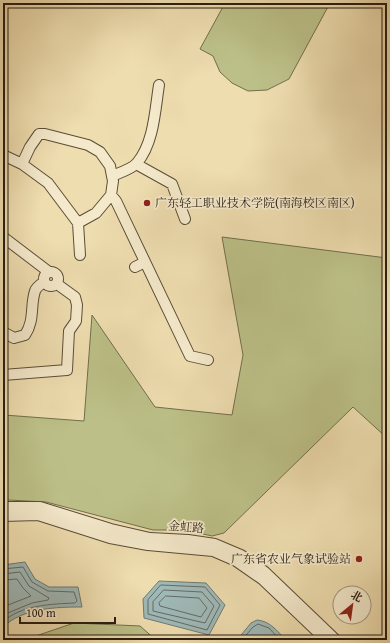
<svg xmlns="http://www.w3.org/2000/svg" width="390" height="643" viewBox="0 0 390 643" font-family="'Gentium Book Plus','Noto Serif SC',serif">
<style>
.green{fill:#bcc088;stroke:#726e4c}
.water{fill:#9fb9b7;stroke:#6f7b75}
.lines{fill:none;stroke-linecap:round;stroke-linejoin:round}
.shore{stroke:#646b64;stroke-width:1}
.minor-casing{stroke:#5a4d38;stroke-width:12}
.minor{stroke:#f4e9cb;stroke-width:10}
.poi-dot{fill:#8f2418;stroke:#f4e9cb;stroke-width:1.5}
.labels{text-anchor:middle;stroke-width:3.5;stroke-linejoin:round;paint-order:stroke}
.poi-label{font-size:12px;fill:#281d11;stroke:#f4e9cb;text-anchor:start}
.street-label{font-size:12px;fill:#281d11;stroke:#f4e9cb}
</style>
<rect width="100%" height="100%" fill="#eeddaf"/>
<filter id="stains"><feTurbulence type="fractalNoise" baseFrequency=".005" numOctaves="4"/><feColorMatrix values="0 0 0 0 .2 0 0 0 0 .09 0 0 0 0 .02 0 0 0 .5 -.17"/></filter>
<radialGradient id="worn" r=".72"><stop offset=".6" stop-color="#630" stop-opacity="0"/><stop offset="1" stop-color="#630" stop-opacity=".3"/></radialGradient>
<!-- green -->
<path class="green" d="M225,3H330L289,79L267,90L248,91L232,83L220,72L213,56L200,49Z
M222,237L387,258V438L353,407L224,533L212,536L186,530H153L46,502L8,500L3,501L4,415L84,421L92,315L155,407L232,415L243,355Z
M74,623L140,626L156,640H24Z"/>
<!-- water -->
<path class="water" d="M25,562L35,579L49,587H78L82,607C56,607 23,608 3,627V565Z
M159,581L206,583L225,605L209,635L144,618L143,599Z
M257,620C270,621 277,631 286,640H237L251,623Z"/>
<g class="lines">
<!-- shore -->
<path class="shore" d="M3,569L23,567L32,582L48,591L74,592L77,601L75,603C52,604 20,605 3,622
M3,574L20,572L29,586L49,598L48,600L32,603L3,615
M3,580L17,579L23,588L31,596L3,607
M161,585L205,587L220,605L207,630L148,614V600Z
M164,590L202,592L214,606L205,623L153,611V602Z
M166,596L199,598L207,608L201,617L160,606L159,603Z
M242,640L253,627L258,624L269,628L280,640"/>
<!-- minor casing -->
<g class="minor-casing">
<path id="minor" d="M3,155L22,164L48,183L78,223L80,255
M22,164L30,147L39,134H45L88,145L100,152L110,166L113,181L111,195L96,213L78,223
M136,164L172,184L185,219
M112,176C119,173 132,169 137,163C154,143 155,110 159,85
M111,195L116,201L190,356L208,360
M3,237L49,272
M135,267L145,262
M44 279a7 7 0 1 1 14 0a7 7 0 1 1-14 0Z
M3,332L14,338L25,335C35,320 30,306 35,291C36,288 41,284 44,282
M3,375L67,370L69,331L76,321L77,305L75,297L57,284
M3,507H40L111,529L150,538L188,540L215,544L241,555L265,572L336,640
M3,516L38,515L110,538L148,545L213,551L236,561L262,579L326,640"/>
</g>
<!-- minor -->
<use href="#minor" class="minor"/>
</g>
<!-- markers -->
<g class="poi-dot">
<circle cx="147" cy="203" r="4"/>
<circle cx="359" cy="559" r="4"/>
</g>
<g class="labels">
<!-- poi labels -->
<g class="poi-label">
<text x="155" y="207">广东轻工职业技术学院(南海校区南区)</text>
<text x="351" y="563" text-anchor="end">广东省农业气象试验站</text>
</g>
<!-- street labels -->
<g class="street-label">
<text transform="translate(186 527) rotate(5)" y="4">金虹路</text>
</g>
</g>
<!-- margin -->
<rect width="390" height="643" fill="none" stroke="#eeddaf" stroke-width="16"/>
<rect x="4" y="4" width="382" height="635" fill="none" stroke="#281d11" stroke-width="2"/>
<rect x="8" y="8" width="374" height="627" fill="none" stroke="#281d11"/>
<!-- north arrow -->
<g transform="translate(352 605) rotate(29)"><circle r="19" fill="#f4e9cb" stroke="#a29781"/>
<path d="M0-3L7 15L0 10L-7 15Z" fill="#8f2418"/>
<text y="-6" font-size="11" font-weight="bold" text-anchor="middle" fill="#281d11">北</text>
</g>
<!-- scale -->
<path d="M20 617v6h95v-6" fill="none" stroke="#281d11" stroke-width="2"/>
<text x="26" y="617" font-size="12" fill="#281d11" stroke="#f4e9cb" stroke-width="3" paint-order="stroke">100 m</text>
<rect width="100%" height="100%" filter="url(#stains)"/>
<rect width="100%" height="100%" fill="url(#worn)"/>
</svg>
